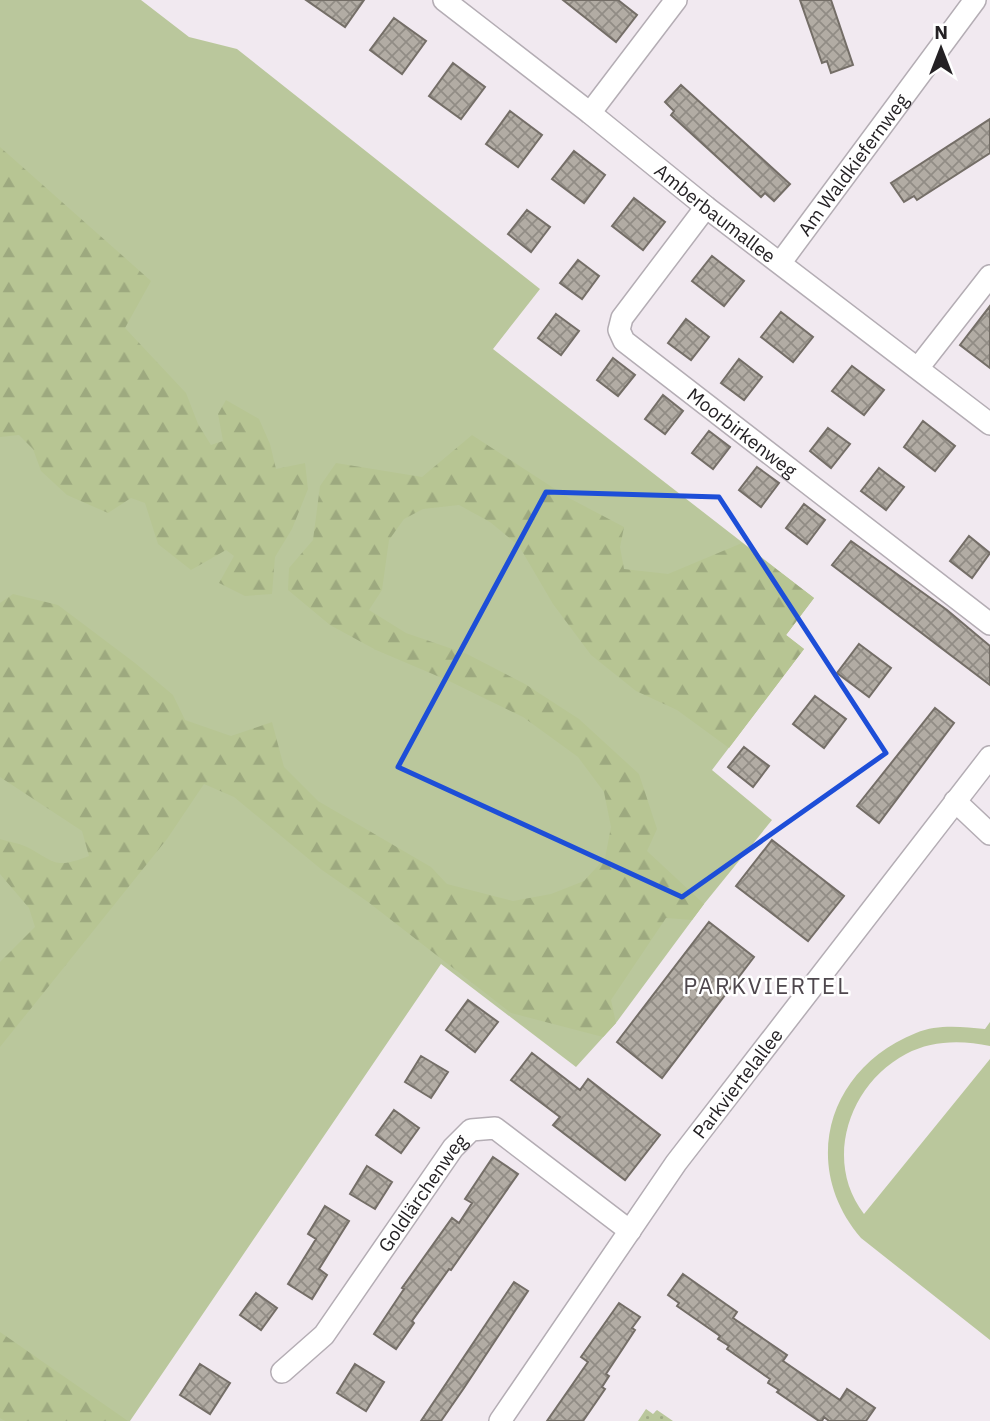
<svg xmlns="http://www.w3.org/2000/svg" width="990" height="1421" viewBox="0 0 990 1421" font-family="'IBM Plex Sans',sans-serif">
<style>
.grass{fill:#bac79c}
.forest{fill:url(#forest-firs)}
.park{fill:url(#park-dots)}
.building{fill:url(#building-cross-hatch);stroke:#746e67;stroke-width:2}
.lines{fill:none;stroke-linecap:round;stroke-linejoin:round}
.minor-casing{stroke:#b4adb4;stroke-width:24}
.minor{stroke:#fff;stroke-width:21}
.marked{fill:none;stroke:#1d4ed8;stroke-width:5;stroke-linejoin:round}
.labels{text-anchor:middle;stroke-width:5;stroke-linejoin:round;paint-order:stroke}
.street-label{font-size:19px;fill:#242124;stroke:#fff}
.quarter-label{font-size:23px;letter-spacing:2px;fill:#4e474d;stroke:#fff}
</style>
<defs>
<pattern id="forest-firs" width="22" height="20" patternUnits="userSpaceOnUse" patternTransform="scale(1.75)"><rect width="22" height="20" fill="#b7c593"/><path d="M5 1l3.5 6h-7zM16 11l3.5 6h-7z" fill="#9da97f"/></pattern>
<pattern id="park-dots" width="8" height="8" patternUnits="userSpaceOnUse" patternTransform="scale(1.75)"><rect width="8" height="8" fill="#bac79c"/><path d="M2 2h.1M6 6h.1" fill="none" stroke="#a0ab86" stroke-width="1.8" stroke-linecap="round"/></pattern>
<pattern id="building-cross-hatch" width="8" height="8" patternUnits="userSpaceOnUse" patternTransform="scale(1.75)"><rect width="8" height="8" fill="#b2aca4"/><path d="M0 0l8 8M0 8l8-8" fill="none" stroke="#918c85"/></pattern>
</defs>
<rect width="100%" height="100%" fill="#f1e9f0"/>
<!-- grass -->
<path class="grass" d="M0,0H141L189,37L237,49L540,289L493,349L814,598L786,635L804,649L712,770L772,820L704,904L616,1023L576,1067L441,964L130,1421H0Z
M990,1022V1046C962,1040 932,1040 906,1054C849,1084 823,1161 864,1214L990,1059V1340L861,1238C799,1165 828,1068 916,1033C938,1024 962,1027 985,1029Z"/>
<!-- forest -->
<path class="forest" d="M0,147L151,281L125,328L186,393L198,424L211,445L223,441L218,414L226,400L259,419L270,444L276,469L305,463L308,489L292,529L275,557L272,594L245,596L219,583L234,556L226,550L191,570L158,544L145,503L131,498L108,513L67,495L41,471L33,449L19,435L0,437Z
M472,435L569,498L624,527L620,547L624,569L668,574L742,543L814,598L786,635L804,649L729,748L677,710L636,691L591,655L553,604L519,546L490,522L459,505L423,509L404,519L389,540L382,590L369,610L406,633L467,654L525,684L579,719L639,774L657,829L647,851L704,904L692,920L666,918L611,1000L616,1023L603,1037L511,1013L368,902L322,870L234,797L204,784L167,839L0,1047V962L35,927L29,908L0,874V839C9,842 19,843 27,847C57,863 54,869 89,856L82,831L0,777V603L13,594L58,605L135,663L173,695L185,720L231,736L272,722L284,767L318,801L431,867L447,884L513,901L551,894L584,881L605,858L611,827L604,792L578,757L523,717L449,681L376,650L330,625L288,590L289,568L313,540L320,486L336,463L422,477Z
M0,1332L128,1421H5L0,1418Z"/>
<!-- park -->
<path class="park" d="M646,1409L653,1414L657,1410L673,1421H638Z"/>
<!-- building -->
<path class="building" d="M306,0H364L345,27Z
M563,0H618L637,15L616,42Z
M800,0H831L853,65L831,73L827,61L822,63Z
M394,18L426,41L402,74L370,50Z
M453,63L485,87L461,119L429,96Z
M681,85L790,184L774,201L765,193L761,197L671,115L674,111L665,102Z
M510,111L542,135L518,167L486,144Z
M990,119V153L917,200L914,196L904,202L891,183Z
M574,151L605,175L584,203L552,179Z
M634,198L665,222L643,250L612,226Z
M527,210L550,227L531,252L508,234Z
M712,256L744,281L724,306L692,281Z
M578,260L599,276L582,299L560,283Z
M990,306V368L960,345Z
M781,312L813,337L793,362L761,337Z
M556,314L579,331L561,355L538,338Z
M686,319L709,337L691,360L668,343Z
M613,358L635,375L618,396L597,380Z
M739,359L762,377L744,400L721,383Z
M852,366L884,390L864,415L832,391Z
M663,395L683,411L665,434L645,419Z
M923,421L955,446L935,471L904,447Z
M828,428L850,444L831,468L810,451Z
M709,431L730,447L713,469L692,453Z
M757,467L779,483L761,507L739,490Z
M879,468L904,487L886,510L861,491Z
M804,504L825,520L807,544L786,528Z
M969,536L990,553L972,578L950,561Z
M851,541L947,610L990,646V685L832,565Z
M859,644L891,668L869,697L837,673Z
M815,696L846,719L824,748L793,724Z
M935,708L954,723L879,823L857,806Z
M744,747L769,766L753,787L728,767Z
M772,840L844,896L808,941L736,886Z
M709,922L754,957L662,1078L617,1042Z
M468,1000L498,1022L475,1052L446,1030Z
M532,1053L580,1090L588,1079L660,1135L625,1180L553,1125L560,1117L511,1080Z
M421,1056L448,1072L431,1098L405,1082Z
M394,1110L419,1128L401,1153L376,1135Z
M493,1157L518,1174L451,1270L449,1269L412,1321L414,1323L396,1349L374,1334L404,1289L402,1288L452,1218L459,1223L472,1203L465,1199Z
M367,1166L392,1182L375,1209L350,1194Z
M325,1206L349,1221L319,1269L327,1275L312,1299L288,1284L316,1239L308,1234Z
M683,1274L737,1312L733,1318L787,1355L783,1361L840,1400L847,1389L875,1408L866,1421H829L824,1417L822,1421H819L777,1392L779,1390L768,1383L770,1379L727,1349L729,1346L718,1339L720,1336L677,1306L679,1303L668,1295Z
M514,1282L528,1291L464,1388L441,1421H421Z
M256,1293L277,1308L261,1330L240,1315Z
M619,1303L640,1317L632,1328L635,1330L606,1374L609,1376L602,1387L605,1389L583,1421H547L588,1362L581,1357Z
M200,1364L230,1383L210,1414L180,1395Z
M355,1364L384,1382L366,1411L337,1393Z"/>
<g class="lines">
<!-- minor casing -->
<g class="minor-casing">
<g id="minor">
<path id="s1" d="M444,0L590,113L706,207L990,424"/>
<path d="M590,113L676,0"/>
<path id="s2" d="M706,207L622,318L619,330L624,341L990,624"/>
<path id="s3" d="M781,262L975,0"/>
<path d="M918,368L990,276"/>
<path d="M955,801L990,834"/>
<path id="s4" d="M282,1372L324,1335L453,1148L471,1130L495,1128L630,1231"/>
<path id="s5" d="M500,1421L676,1163L990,757"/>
</g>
</g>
<!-- minor -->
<use href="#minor" class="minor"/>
</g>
<!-- marked area -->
<path class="marked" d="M546,492L719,497L886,753L682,897L398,767Z"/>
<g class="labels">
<!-- street labels -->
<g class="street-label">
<text dy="7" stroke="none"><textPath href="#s3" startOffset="121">Am Waldkiefernweg</textPath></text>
<text dy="7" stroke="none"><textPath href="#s1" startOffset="345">Amberbaumallee</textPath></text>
<text dy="7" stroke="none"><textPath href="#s2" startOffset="313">Moorbirkenweg</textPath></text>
<text dy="7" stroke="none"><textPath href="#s5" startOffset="413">Parkviertelallee</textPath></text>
<text dy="7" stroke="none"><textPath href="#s4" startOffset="229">Goldlärchenweg</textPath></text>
</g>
<!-- quarter labels -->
<g class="quarter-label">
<text x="767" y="994">PARKVIERTEL</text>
</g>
</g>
<!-- north arrow -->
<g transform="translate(941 49)" stroke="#ffffff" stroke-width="5" paint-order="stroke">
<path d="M0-5L12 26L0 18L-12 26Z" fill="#242124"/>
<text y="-10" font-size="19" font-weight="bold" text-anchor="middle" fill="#242124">N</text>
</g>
</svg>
